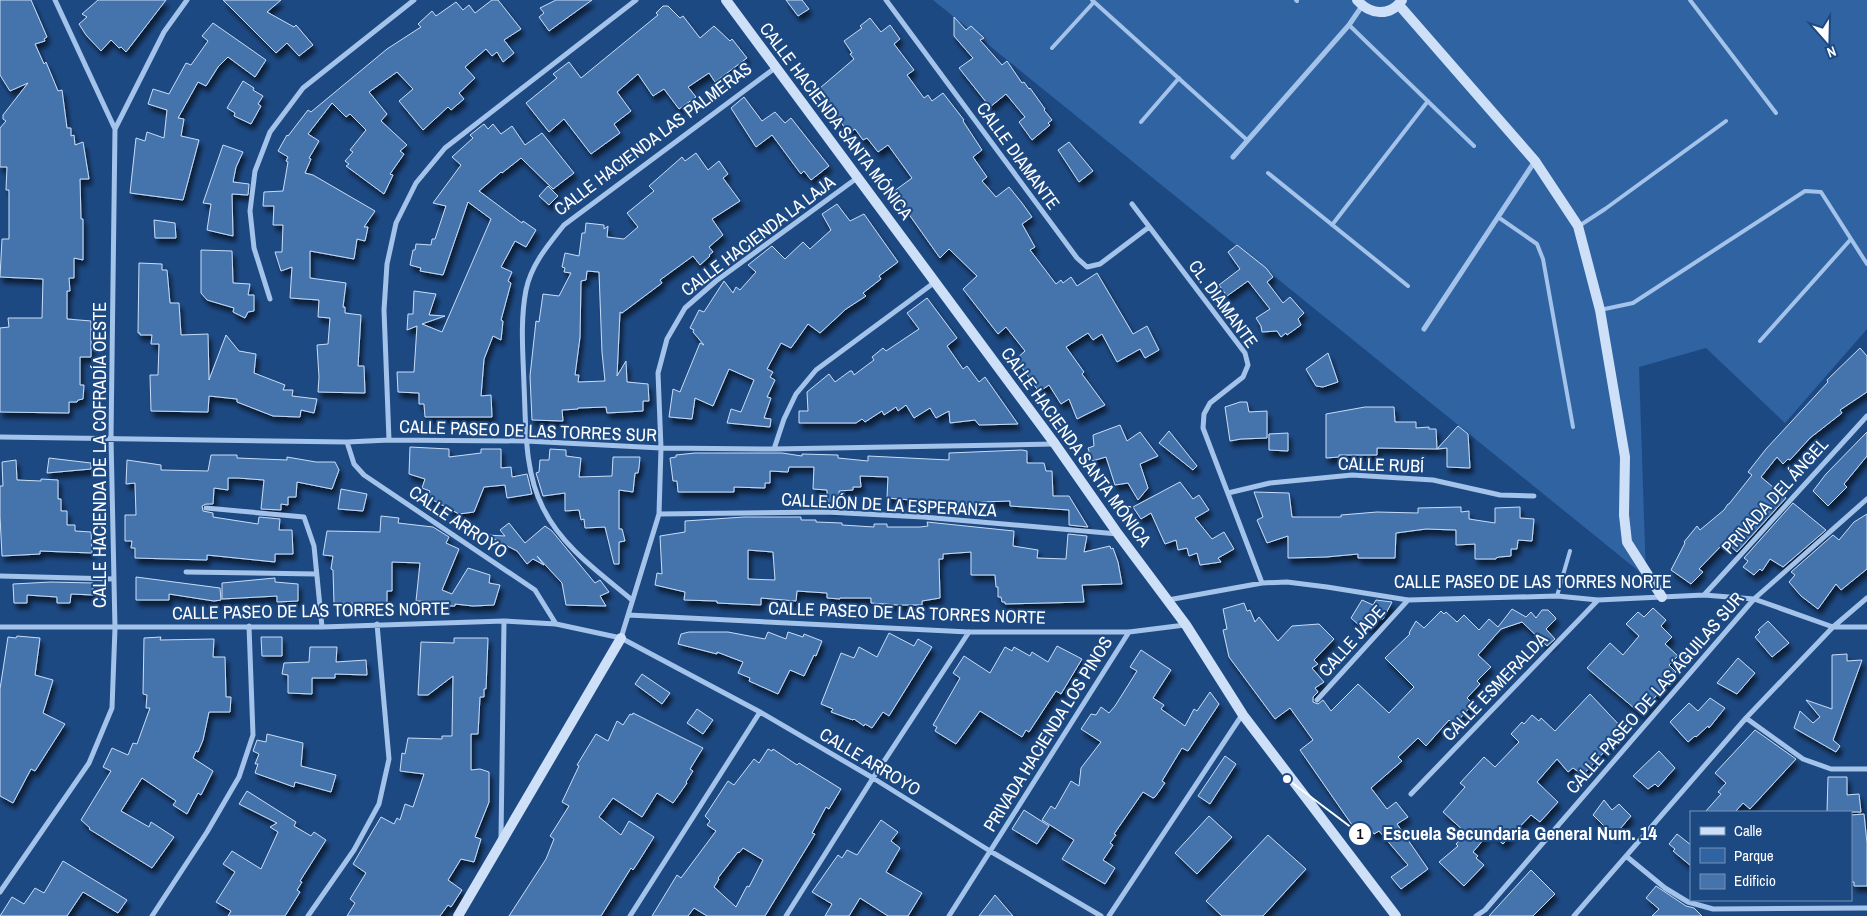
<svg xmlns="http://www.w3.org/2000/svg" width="1867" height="916" viewBox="0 0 1867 916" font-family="'Archivo Narrow',sans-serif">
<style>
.green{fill:#3063a2}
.building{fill:#4573ac;stroke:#c7ddf8;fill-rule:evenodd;filter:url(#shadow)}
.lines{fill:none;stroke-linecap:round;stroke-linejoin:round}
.lane{stroke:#a3c3ea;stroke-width:4}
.street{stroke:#a3c3ea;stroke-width:5}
.secondary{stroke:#cee0f8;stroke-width:10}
.labels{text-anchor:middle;stroke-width:4;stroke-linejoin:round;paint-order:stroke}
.street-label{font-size:18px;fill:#fff;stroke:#1d4983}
.leader{fill:none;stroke:#fff;stroke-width:2}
.callout-dot{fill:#fff;stroke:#1d4983;stroke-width:2}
.mark-label{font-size:15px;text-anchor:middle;font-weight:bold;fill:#111}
.callout-label{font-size:19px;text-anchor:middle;font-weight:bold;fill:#fff;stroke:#1d4983;stroke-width:4;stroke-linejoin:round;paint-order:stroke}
</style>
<defs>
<filter id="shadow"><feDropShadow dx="3" dy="5.5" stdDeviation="2.5" flood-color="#0009"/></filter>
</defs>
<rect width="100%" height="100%" fill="#1d4983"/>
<!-- green -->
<path class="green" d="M933,0H1867V329L1785,423L1706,348L1639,367L1646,577Z"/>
<!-- building -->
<path class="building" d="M0,0H31L47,37L44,39L45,41L35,44L44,64L46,62L58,91L62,90L67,128H71V136L74,135L75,145L83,142L89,179H80L81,219H83V260L74,258V278H69L70,291H67V319L91,321V357H80V385H84L83,399L78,400L77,402H69V413L0,412V328L9,327L8,318H42L43,279L0,277L2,239H9V190H6L7,167H0V128L6,121L3,119V115L28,83L10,91L0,75Z
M98,0H166L126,52L121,47L119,48L111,40L101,51L86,35L79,24L87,17L82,14Z
M223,0H281L267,12L294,27L296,25L313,45L299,56L287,43L276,53Z
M492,0H498L521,29L504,40L514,53L503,62L497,52L492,56L486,49L465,67L475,78L459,93L464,99L451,110L448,107L423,130L399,101L413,89L397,72L369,92L387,114L381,121L407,145L400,151L404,154L390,174L393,175L384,194L346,166L349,164L345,161L353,152L350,150L366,130L350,114L346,117L332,103L308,134L319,141L309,158L311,159L305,173L313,175L375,211L364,227H368L365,241L357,239L354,259L310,251V278L346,283L343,307H345V313L361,315L358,366H364L365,393L318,392L319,377L317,345L328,344L330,318L318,317L319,300L290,298L292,267L281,271L275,252H282L283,225H273L274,206H263L264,192L283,191L288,162L286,161L288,157L278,151L287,135L288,136L308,110L311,112L387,49L421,27L418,24L432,11L436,16L456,2L463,10L469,5L475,13Z
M556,0H592L549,31L539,17L544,13L540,8Z
M786,0H802L809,9L798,16Z
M663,6H668L680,18L683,16L700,38L714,26L730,41L732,39L747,58L715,82L709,73L688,87L696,97L679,109L664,89L653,96L638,74L617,92L631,111L614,124L620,133L591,154L564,119L549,132L526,103L557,78L553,74L569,62L581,78L658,15L656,13Z
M954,17L966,30L971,26L984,38L980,40L1002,65L1007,61L1022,83L1024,82L1029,89L1030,88L1045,109L1044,110L1052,120L1048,123L1050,125L1032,140L1019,122L1025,117L1006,94L990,107L959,68L973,58L954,36Z
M870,18L881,32L890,25L900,39L894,44L914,70L907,75L924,98L928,95L932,101L943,93L964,120L963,121L982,150L973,157L987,177L982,181L996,197L1009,187L1022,203L1032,217L1022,224L1035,247L1030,250L1056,284L1061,280L1063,283L1071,277L1077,286L1097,273L1133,334L1147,326L1159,350L1145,358L1140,349L1117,362L1102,334L1093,340L1088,333L1066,347L1084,372L1082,374L1105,405L1077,419L1069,399L1061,404L1049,385L1039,392L1016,359L1025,351L1006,327L998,334L963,289L977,276L949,249L940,258L893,192L912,178L888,145L878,152L867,138L863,140L855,129L849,133L819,94L823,91L820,88L854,59L850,54L852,53L844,41L862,28L860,26Z
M213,23L266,60L255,77L228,57L218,67L206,86L198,82L178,118L184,119L181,136L199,140L183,200L130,193L136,138L145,141L147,132L164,138L167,110L148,104L153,89L169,94L186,63L191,65L208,41L202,36Z
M243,81L254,88L253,90L263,96L258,104L261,106L251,124L234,116L235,113L227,108Z
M744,97L762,121L775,112L785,123L791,118L829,166L811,180L804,171L801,174L772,135L756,147L731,108Z
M484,124L488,129L493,124L501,134L512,126L525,145L542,133L574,173L553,189L521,158L502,173L501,172L479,191L522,223L523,221L536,230L526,247L515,241L501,267L512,272L508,281L511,283L501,320L503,321L501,340L493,336L484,359L481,396L491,395L492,417H425L424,404H419V393L398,392L397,372H414L417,326L407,330L408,314H413L414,291L436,294L429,315L445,316L422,324L442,332L491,219L468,202L443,275L420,271L421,268L410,265L413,250H415L416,244L431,245L432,239H435L446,206L433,203L461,165L452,157L473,138L470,135Z
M1069,142L1093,171L1079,182L1058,150Z
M223,145L243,152L236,167L233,182L249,184L248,195L232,194L233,236L207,230L211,204L203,203Z
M696,153L708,170L719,161L728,174L723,178L740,201L712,219L723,235L709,247L713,252L709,255L710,256L700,265L693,256L660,280L662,283L622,313L620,312L617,376L626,361L627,382L648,384L649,401H643V411L607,413L606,407L578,408V409L562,410L563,421L532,420L530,376L536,321L539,322L543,294L559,296L571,273L564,272L565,268L562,267L565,253L579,256L582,233H585L586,223L604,225V229L608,226L607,237L624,239L638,227L627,213L654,191L649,186L682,157L685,161ZM587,271L599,272L602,352L605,381L578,382L579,375H575L580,337L581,281L586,280Z
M548,186L558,196L549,205L539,196Z
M837,204L850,221L864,214L898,262L879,276L881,279L863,293L866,296L846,309L820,333L808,324L791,348L781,343L767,369L773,372L770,377L775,380L767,397L771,398L764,418L771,419L770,427L727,423L731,409L741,412L754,380L729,369L713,406L695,398L692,419L669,417L673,389L680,392L700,343L704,345L693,332L694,330L690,328L699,310L704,312L724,281L733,293L736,287L740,290L756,272L748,265L772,246L785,259L803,242L810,249L831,230L822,214Z
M154,220L175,223L176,238H155Z
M1237,245L1266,268L1273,277L1267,282L1283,303L1290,297L1304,313L1298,319L1301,325L1287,335L1286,333L1281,337L1277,331L1262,332L1261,326L1256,318L1270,309L1248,281L1227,296L1219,285L1240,269L1228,252Z
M201,250L232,251L233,283L250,284L248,295H254V311L248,312L245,318L233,312L234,308L207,300L201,293Z
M139,263L162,264V270H167L170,303H179L181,335L208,334L209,380L226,335L239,351L256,354L254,373L285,385L283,390H293L292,396L317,399L314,413L301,410L300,417L273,416L237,402V399L209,396L208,412L151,411L150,375H158L159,344H151L152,335H140V333H138Z
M927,298L957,338L947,346L963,369L967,366L979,382L985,377L1018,424L979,425L975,420L950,423L949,411L936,418L930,408L914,418L906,405L898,411L896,407L884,415L882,411L865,422L862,419L856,423H799V411H808L807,392L829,374L835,382L850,371H852L854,375L874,360L872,357L883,348L886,351L919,329L907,313Z
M1860,348L1867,356V392L1840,410L1842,413L1810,438L1790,460L1788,459L1783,464L1777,457L1761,477L1786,498L1737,552L1727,543L1723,548L1721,546L1699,569L1703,572L1691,584L1671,570L1685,543L1684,542L1697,526L1700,530L1724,510L1728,504H1729L1752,475L1748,472L1766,449L1828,382L1827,380Z
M1328,353L1338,382L1323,387L1316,386L1306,369Z
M1240,402H1247L1249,412L1267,411V438L1241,439L1230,441L1225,407Z
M1365,407H1394L1395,422H1416V428L1429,427V429H1436L1437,449L1377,448V455H1339V457L1326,458V414Z
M1120,425L1127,441L1140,432L1158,456L1140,464L1148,488L1138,500L1128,483L1115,485L1106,457L1092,461L1088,448L1094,446L1093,435Z
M1458,426L1468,434L1470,468L1447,467V448L1437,449Z
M1169,431L1197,466L1193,470L1159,443Z
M1867,432V456L1844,484L1847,487L1828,506L1813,491L1826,474Z
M1288,433V451L1269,450V434Z
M410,447L449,449V457L481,453V449H501V468L511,467L512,477L527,474L532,494L507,498L505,485L484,487L474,512L459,514L427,497L430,491L422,488L425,479L409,474Z
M550,449L566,450V456L581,458L579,477L612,476L613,457H640L639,467L638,473H635L633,492L619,490V529H622L625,541L619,542V564H614L605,527L585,528L584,519L581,520L579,510L565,511V493L543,496L536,473L539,472L540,460H549Z
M1022,450L1027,451V463H1044L1046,471H1052L1053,496H1069L1088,527L1069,525V510L1010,506V501L981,502V505L924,504L923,501L887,498L888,477L860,476L861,487H853V490L839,491L840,508H828L827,490L813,489L814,467H789L788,472L770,471V483H765V488L734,487V492H678L677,481H673L670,458L676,457V455L695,453H782L802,456V454L838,455V458L868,461V456L949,460V453Z
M211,455H237V458L287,460V457L316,462H335L339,470L332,489L297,482L296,497H288V505L281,504V510L261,509L264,480L238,478H228V490L214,488L213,504H206L202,506L203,511L213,513V517L258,524L259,517L280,519L279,530H292L293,554H275V562L207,555V560L135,558V548H131L132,541H125V515H136L135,483L126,484L127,460L161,465V470L208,471Z
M49,458L91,463V469L47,473Z
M16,460L17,480L41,481V479L58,480V499H61V511H67V525H75V531L91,532L92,553L40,551V554L2,556L0,516V486H3L2,462Z
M1180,482L1193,499L1199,495L1209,510L1195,518L1212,539L1224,532L1234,549L1218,558L1221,562L1200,565L1197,553L1189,556L1187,548L1178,550L1176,540L1165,544L1151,513L1141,519L1133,507Z
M341,489L367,494L363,511L338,509Z
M1254,492L1289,493L1292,517H1341V515L1377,512L1418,513V508L1461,507V512L1469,511V519L1495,523V508L1520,507V518L1534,519L1532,541L1518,540L1517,549H1511V556L1499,557L1496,558V559H1475V544L1456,545V530L1426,529L1396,533L1395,558H1358V554L1326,557L1288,558V536L1267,543L1257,520L1263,517Z
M1793,503L1826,530L1783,567L1770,559L1762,571L1760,569L1754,575L1743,567L1748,561L1744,558Z
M1867,514V569L1841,590L1836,584L1818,609L1801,596L1789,582L1795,575L1791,572L1833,535L1839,540L1854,522Z
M381,516L399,518L398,523L433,527L449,537L446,543L459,549L442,590L452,594L468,568L490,575L489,583L500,585L494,605L473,606L455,604V606H441L442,602L416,601L420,563L392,562V591H387V604L334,603L333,570L331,569L333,556L323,555L327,531L380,532Z
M801,517V520H816V522L842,523V525L874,527V524H887V527H920L928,526L927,522L1014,531L1013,546L1038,550L1037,558L1066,559L1068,534L1087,536L1084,552L1110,546L1111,549L1113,548L1118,562L1122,584L1082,585L1084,602L1005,604V602H1002L1001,597H998V587H996L995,575H971V552L943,554V559H939L940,598L922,601V605H898L871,603V598H840V599L827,598V593L797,591L796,601L761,598V605L717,603V601L684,600L685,592L655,585L657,573L662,574L660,536L685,532V521L744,517ZM748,550L773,552L775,580L748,579Z
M509,523L525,543L545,526L552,531L595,583L600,580L609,592L600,596L606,606L566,605L562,583L537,556L544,565L533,559L527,564L517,551L486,535L505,536L500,530Z
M136,577L220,588L221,600L214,601L169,594V600H136Z
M275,578V582L298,584V601L277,602V596L222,599V583Z
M51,582L93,583V595L71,594L70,603H57V597L27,595V603H14L13,584Z
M1362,600L1373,605L1376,600L1392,602L1383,619H1379L1371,629L1364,624L1361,627L1351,618Z
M1244,603L1247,611L1250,610L1255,622L1259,617L1278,641L1292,626L1319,624L1334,639L1314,660L1318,664L1312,668L1324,682L1315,688L1318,692L1313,697V702L1318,704L1323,700L1331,711L1358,684L1389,713L1414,687L1385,658L1410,634L1409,633L1416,621L1424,628L1441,611L1444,614L1446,612L1457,622L1464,615L1479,630L1489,619L1498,627L1512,609L1526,617L1531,612L1536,618L1542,610H1548L1555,617L1556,619L1546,629L1555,639L1547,646L1522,622L1501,629L1478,655L1491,667L1477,681L1480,684L1467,698L1473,704L1454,725L1449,720L1426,746L1418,738L1398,757L1402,761L1371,788L1387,809L1396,802L1408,817L1397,824L1428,869L1401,889L1391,877L1408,865L1379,831L1374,834L1369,827L1359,835L1300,750L1313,740L1290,708L1275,719L1229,657L1223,630L1227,629L1223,609Z
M1653,608L1666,620L1661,626L1672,637L1665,644L1678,656L1669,665L1676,672L1641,714L1587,668L1610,643L1623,655L1639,636L1626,624L1638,612L1644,617Z
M1768,621L1789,643L1772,657L1755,637L1760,632L1758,630Z
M689,632H728L765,639L768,632L786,639L788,632L803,637L804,634L822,641L816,656L814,655L804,676L790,670L778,694L749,681L750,678L738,673L743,662L717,652V654L678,644L681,634Z
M889,633L914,646L918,639L932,647L889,716L883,712L872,728L865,724L864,726L854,719L853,720L831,712L833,709L821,704L841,653L854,658L859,647L877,657Z
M17,636L40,638L35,675L53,680L43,713L65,724L35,771L31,769L13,803L0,796V689L8,637L16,638Z
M161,637L160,640L214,639L213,657H225L226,697H231L230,712H209L203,740L198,752L196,751L193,758L213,771L201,795L198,793L187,814L173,805L176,801L142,778L121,811L149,827L151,822L174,837L152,868L89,829L90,828L81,820L111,771L103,767L112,748L128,755L133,743L137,744L150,708H146L147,695L143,694L144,638Z
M261,637H282V656H262Z
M454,638H488L486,689H484V697H480L478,734H471V770L480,769L489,772V802L475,837L481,839L474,862L461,859L448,880L462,890L451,907L448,905L440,916H347L355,903L350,899L366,873L353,864L360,852L381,817L394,824L397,818L400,820L405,804L413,807L424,774L400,771L402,753L405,754L408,738L442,739V736H452L453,676L428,695H418L421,642L454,643Z
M1057,646L1082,659L1061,694L1056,691L1029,732L1026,730L1022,737L980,711L956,744L935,731L937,727L933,725L960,678L953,673L964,656L990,673L1005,647L1012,651L1014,647L1030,656L1032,652L1048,662Z
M310,647H337L336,662L366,660L367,675L335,674V678H312V694L288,693V675L282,674L284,663L309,662Z
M1141,650L1171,670L1153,698L1164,705L1161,709L1185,726L1194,709L1197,711L1210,692L1219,704L1188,751L1182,748L1162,781L1165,783L1155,797L1153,798L1143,792L1114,834L1116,835L1110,843L1113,845L1103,860L1115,868L1105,884L1062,859L1074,840L1042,820L1051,806L1055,809L1071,781L1079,786L1081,768L1101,742L1081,729L1091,714L1096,715L1101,707L1109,713L1115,706L1137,671L1130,667Z
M1847,654V661L1862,660L1833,740L1840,746L1836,752L1794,728L1800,711L1813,723L1820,717L1806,700L1832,709V655Z
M1738,658L1755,673L1737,694L1717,683Z
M642,674L670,693L662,704L635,684Z
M1590,694L1624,730L1583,775L1573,768L1568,772L1557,759L1537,782L1558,802L1540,822L1531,815L1503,844L1490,832L1473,852L1478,856L1476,858L1484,865L1464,886L1439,862L1458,846L1456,844L1466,833L1443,812L1465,787L1460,783L1484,757L1495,767L1519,742L1511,734L1522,722L1524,724L1532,715L1539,721L1541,718L1555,731Z
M1710,698L1725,708L1709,728L1708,726L1696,737L1695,736L1688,742L1670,722L1689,703L1698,711Z
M697,709L713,720L703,734L687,723Z
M633,713L703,748L690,769L693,771L686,782L687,783L673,803L657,793L642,817L613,798L599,817L621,835L629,821L654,837L637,864L633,870L631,868L601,916H509L546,859L554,839L550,836L569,806L562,802L579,766L577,765L596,734L608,741L617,721L623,725L630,714L632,715Z
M1755,730L1796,759L1750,809L1743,803L1735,812H1705L1721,794L1718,792L1726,783L1715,773Z
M267,734L303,743L301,766L336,775L331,792L295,782L294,787L255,773L258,764H255L259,754L253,751L257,740L266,742Z
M768,749L772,751L773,749L797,765L799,763L841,789L829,809L826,807L812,833L815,834L765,916H707L694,908L688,916H652L677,875L681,878L716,831L707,825L710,821L705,816L728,781L734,785L754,759L759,763ZM743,848L763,860L749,887L747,886L736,907L714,887L719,879L718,878L738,852L739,853Z
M1659,751L1675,768L1658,787L1655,784L1648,789L1633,776Z
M1225,756L1236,764L1210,804L1198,796Z
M1828,777H1847V795L1859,794L1861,812H1827Z
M247,791L296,822L294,826L311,836L314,832L326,840L300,881L302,882L297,890L300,892L285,916H228L231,911L216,902L235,872L223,864L232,851L261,869L278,832L270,827L277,823L239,804Z
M1604,800L1612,810L1619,804L1631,816L1614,836L1593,815Z
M1024,810L1049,826L1037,844L1012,829Z
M1864,814L1867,843V886H1854V882H1851V815Z
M1209,816L1232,837L1197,874L1175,853Z
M881,820L898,832L891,841L900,848L886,872L922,893L908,916H888L860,898L849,916H825L832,904L812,892L838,855L842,858L847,850L857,855Z
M1677,834L1691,845V866L1673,851L1675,849L1669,844Z
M1268,835L1306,869L1263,916H1222L1206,901Z
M63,861L127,900L118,913L83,892L67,916H0L12,897L24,904L35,888L44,893Z
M1531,870L1555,894L1533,916H1489Z
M1656,886L1686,906L1694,908L1702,916H1652L1659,909L1646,898Z
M995,895L1013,916H979Z"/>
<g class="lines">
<!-- lane -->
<path class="lane" d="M1092,0L1247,140
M1296,0L1297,1
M1690,0L1776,113
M1349,25L1474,146
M1052,48L1094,2
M1141,122L1179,78
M1268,173L1408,286
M1498,217L1537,244L1543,259L1573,427
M1332,225L1428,101
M1579,226L1605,209L1726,121
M1600,310L1633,303L1805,191L1821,192L1867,264
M1760,341L1851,239
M1557,596L1570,551"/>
<!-- street -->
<path class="street" d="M886,0L1077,258L1087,267L1100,264L1149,227
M115,129L164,32L187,0
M1233,157L1349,25L1362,6
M1132,204L1245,353L1248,365L1243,377L1210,403L1204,414L1203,428L1262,583
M270,299L254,248L250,211L255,171L270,132L303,88L414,0
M1424,329L1535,161
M0,437L347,442L389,440L526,441L661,448L774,449L1054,444
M389,440L384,310L387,264L396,223L416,183L445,148L636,0
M347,442L354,464L364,475L535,590L556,624
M774,449L784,419L796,394L816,370L935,282
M1228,493L1270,483L1352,475L1433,480L1500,495L1534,496
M206,508L304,517L314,546L322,627
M659,514L826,512L923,517L1118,534
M186,572L316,574
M0,576L114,579
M1704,595L1867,416
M632,600C600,573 562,547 543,508C524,471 526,425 524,385C523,353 520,321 526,290C531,265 548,245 564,225L775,68
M1168,600L1262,583L1287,582L1327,587L1408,600L1557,596L1598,600L1704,595L1754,599L1833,627H1867
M628,615L969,632H1129L1185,625
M0,627H322L504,621L556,624L621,638L760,712L873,778L990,851L1101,916
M621,638L659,514L661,448L658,373L667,339L685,308L716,281L857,178
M1317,700L1408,600
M1746,718L1803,759L1831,769H1867
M1411,794L1598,600
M501,838L504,621
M1626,856L1665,888L1688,902L1713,909L1867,908
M0,892L89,763L112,708L115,628L111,438L115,129L55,0
M152,916L207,832L239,777L253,735L249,626
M308,916L354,850L379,804L389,759L377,624
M630,916L760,712
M786,916L873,778L969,632
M949,916L1129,632
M1109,916L1242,715
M1476,916L1485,910L1754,599L1867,499
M1574,916L1746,718L1833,627L1867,598"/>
<!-- secondary -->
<path class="secondary" d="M726,0L1055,444L1118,534L1186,625L1243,715L1396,916
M1357,0C1370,15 1390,17 1402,0
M1399,5L1535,161L1578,226L1600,310L1625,457L1624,515L1627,542L1662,597
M458,916L621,638"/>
</g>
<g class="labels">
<!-- street labels -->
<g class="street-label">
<text transform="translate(836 121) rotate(53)" y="6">CALLE HACIENDA SANTA MÓNICA</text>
<text transform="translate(653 139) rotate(-37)" y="6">CALLE HACIENDA LAS PALMERAS</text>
<text transform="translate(1018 156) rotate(54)" y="6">CALLE DIAMANTE</text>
<text transform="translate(758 236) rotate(-37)" y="6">CALLE HACIENDA LA LAJA</text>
<text transform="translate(1223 304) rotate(54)" y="6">CL. DIAMANTE</text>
<text transform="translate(528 431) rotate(2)" y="6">CALLE PASEO DE LAS TORRES SUR</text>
<text transform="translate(1076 447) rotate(54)" y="6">CALLE HACIENDA SANTA MÓNICA</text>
<text transform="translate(100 455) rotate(-90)" y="6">CALLE HACIENDA DE LA COFRADÍA OESTE</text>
<text transform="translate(1381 465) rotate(2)" y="6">CALLE RUBÍ</text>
<text transform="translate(1775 496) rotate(-48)" y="6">PRIVADA DEL ÁNGEL</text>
<text transform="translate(889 505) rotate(3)" y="6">CALLEJÓN DE LA ESPERANZA</text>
<text transform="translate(458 522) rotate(34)" y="6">CALLE ARROYO</text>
<text x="1533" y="588">CALLE PASEO DE LAS TORRES NORTE</text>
<text transform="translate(311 611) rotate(-1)" y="6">CALLE PASEO DE LAS TORRES NORTE</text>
<text transform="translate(907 613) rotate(2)" y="6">CALLE PASEO DE LAS TORRES NORTE</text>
<text transform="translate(1352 641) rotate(-48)" y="6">CALLE JADE</text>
<text transform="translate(1495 687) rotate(-46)" y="6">CALLE ESMERALDA</text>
<text transform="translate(1655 693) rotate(-49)" y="6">CALLE PASEO DE LAS ÁGUILAS SUR</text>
<text transform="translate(1048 734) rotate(-58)" y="6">PRIVADA HACIENDA LOS PINOS</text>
<text transform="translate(870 762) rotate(31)" y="6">CALLE ARROYO</text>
</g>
</g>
<!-- callouts -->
<path class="leader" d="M1287 779L1360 834"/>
<g class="callout-dot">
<circle cx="1287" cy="779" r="5"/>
<circle cx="1360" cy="834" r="12"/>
</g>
<g class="mark-label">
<text x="1360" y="839">1</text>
</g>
<g class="callout-label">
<text x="1520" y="840">Escuela Secundaria General Num. 14</text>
</g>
<!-- legend -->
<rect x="1690" y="811" width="162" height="90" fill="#1d4983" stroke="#7792b5"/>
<rect x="1700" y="827" width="25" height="8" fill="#cee0f8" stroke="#7792b5"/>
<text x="1734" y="836" font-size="15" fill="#ffffff">Calle</text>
<rect x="1700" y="848" width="25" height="15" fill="#3063a2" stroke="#7792b5"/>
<text x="1734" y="861" font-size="15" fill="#ffffff">Parque</text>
<rect x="1700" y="874" width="25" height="15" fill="#4573ac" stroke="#7792b5"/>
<text x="1734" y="886" font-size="15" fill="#ffffff">Edificio</text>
<!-- north arrow -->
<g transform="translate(1827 40) rotate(160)" stroke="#1d4983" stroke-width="4" paint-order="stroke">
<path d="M0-4L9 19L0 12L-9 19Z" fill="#ffffff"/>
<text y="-8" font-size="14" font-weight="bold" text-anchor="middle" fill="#ffffff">N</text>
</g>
</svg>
